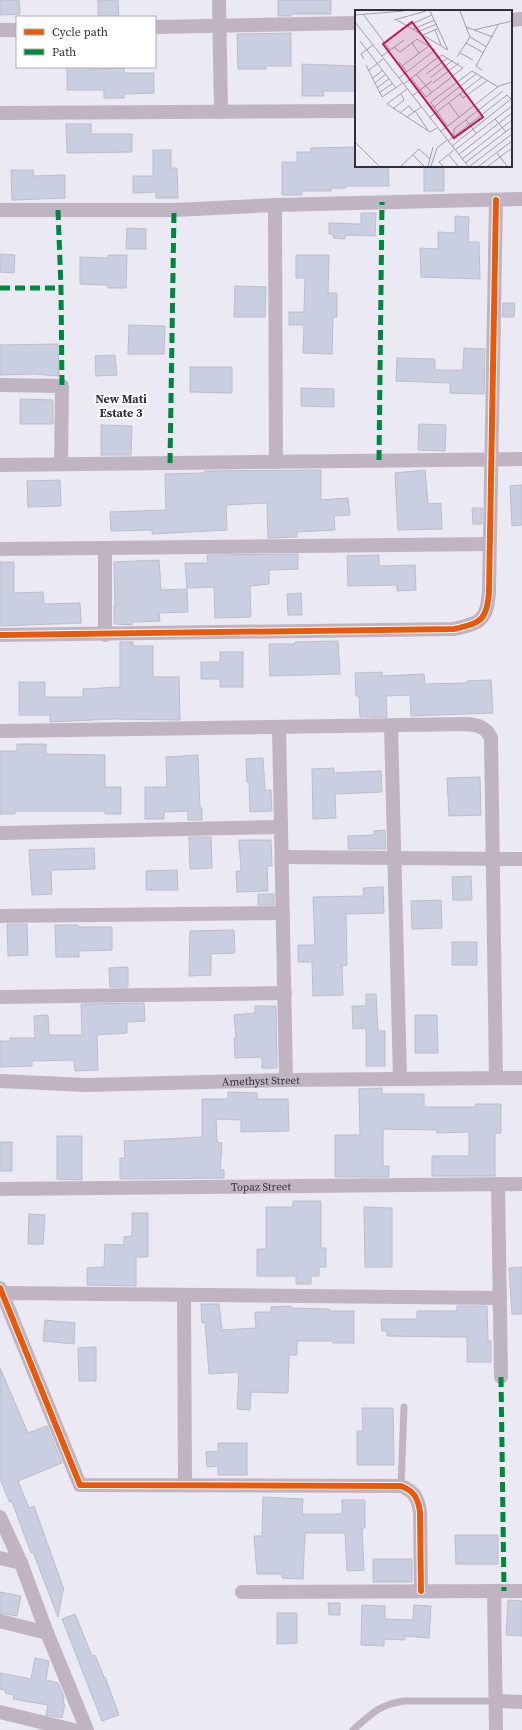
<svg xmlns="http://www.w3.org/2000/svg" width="522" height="1730" viewBox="0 0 522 1730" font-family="'Source Serif 4',serif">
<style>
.building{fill:#c9cee1;stroke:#bcbdc8}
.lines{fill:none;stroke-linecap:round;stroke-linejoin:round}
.service{stroke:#c0b4c3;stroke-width:7}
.minor{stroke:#c0b4c3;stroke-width:14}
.quiet{stroke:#00873e;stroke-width:5;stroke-dasharray:10 5;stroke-linecap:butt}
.cycleway-casing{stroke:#fff;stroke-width:8}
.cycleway{stroke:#e8590c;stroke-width:6}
.labels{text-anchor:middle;stroke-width:4;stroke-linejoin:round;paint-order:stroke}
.street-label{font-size:11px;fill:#322f3c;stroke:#fff}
.neighbourhood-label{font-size:12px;font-weight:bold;fill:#322f3c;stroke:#fff}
.inset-road{fill:none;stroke:#a19faa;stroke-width:1}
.view{fill:#c2185b;fill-opacity:0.15;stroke:#c2185b;stroke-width:2}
.inset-edge{fill:none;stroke:#322f3c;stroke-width:2}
</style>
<rect width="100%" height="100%" fill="#ebe9f4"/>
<!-- building -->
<path class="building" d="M0,0H19L20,14L0,15Z
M98,0H118L119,17H98Z
M278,0H331V14H290L291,16H278Z
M291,33V66H266V69H238L237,34Z
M302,64L356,66V91H323L324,96H302Z
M67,67H92V69L124,68V73H154V93L124,94V98H104V90H67Z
M66,124H91V134H132V152L67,153Z
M356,147V166H388L389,186H346V188H331V191H302V195H282V162H297V152H311V148Z
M153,150H171V168H177L178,198H156V192L133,193V176H153Z
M424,166H444V191H424Z
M11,170H33L34,176L65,175V198L12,200Z
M361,213H376L375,236L345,235V239L333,238V234H329V223L361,224Z
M455,216L469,217L468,242H479L480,279L421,277L420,248L438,249V232L455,233Z
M127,228L146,229V249H126Z
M0,254L15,255L14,273L0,272Z
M108,255H127L126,288H108V285L80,284V257L108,258Z
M296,255H329L328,293H337V317H333L332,354L303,353L304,325H289V312H304L305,278H296Z
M235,286L266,287L265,317H234Z
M503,303H515L514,317H502Z
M129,325L165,326L164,354H128Z
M58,344L59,376L34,374L0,375V345Z
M464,348L485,349L484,394L450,393V383L396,381L397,358L435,359V370H463Z
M115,355L117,375L96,376L95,356Z
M190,367H232V393L190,392Z
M301,388L334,389V407L301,406Z
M20,399L53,400V424H20Z
M419,424L446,425L445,451L418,450Z
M101,425L132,426L131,455H101Z
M321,470V500L348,498L350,515L334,516L335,530L297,532V537L268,538L267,503L226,505L227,530L152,534V530L111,531L110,512L166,510L165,474L205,473L204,471Z
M425,470L428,504L441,503L442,529L398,530L395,473Z
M60,480L61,506L28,507L27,481Z
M522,485V525L512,526L510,486Z
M472,508H482V524H473Z
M298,554V569L269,570V584L250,586L251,617L215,618L214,587L187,588L185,563H208L207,555Z
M379,555V566L415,565L416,590L397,591V585L348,586L347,556Z
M159,560L161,590L187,589L188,612L159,613L160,621L132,622V625L114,624V606H115L114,562Z
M0,562H14V593L43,592L44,604L80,603L81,623L0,626Z
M301,593L302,615H288L287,594Z
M338,641L340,674L270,676L269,644H296L295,642Z
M120,642H133V646H153V677H179L180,720L113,719L50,722V715H19V682H45V697H83V689L120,687Z
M220,652H243V687H220V679H201V662H220Z
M382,672V676L424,674L425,684L467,683V681L491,680L493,713L411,716L410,695L386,696L387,717H360L359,696H356L355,673Z
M17,744H46V754L105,755V787H121V814H105V811H15V814H0V751H17Z
M198,755L200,808H202V820H188V811L164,812V819H145V787H167L166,757Z
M263,758L265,790H271L272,811L250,812L249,782H247L246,759Z
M334,768V773L381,771L382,792L335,794L336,818L313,819L312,769Z
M480,777L481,815L449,816L447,778Z
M385,830L386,849H348V836L374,835V831Z
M189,837H211L212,868L190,869Z
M239,840H271L272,866H267L268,891L237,892L236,871H241Z
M94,848L95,869L51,870L52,894L32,895L29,850Z
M177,870L178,890H146V871Z
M471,876L472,900H453L452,877Z
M383,887L384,913L346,914L347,965L342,966L343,995L313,996L312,962H298V945H315L313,897L364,896L363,888Z
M258,894H274V905H258Z
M441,900L442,928L412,929L411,901Z
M7,924H27L28,955L8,956Z
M55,925H78V927H112V950L79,951V957H56Z
M234,930L235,953L211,954V975L189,976L190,931Z
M452,942H477V965H452Z
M128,967V987H110L109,968Z
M366,994H376L378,1031H385V1066H366V1028L353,1029L352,1006H366Z
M144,1003L145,1021L127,1022V1033L97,1035L98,1070L75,1071L74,1060L32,1061V1066L0,1067V1041H10V1038H35L34,1016L48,1015L49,1035H82L81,1004Z
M255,1006H276L277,1068H262V1057L235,1058L234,1038H236L234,1015L255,1013Z
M415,1015H437L438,1053H415Z
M382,1088V1094H424V1107H475V1104H501V1133H495V1176H432V1156H469V1132L437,1133V1130L383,1129V1166H389V1177H335V1135H360L359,1089Z
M228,1092L257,1093V1099H288L289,1131L241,1132V1120L216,1119L217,1142L222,1143L220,1170H224V1178L120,1179V1158H125L124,1141L202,1137V1099H228Z
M57,1136H82V1180L57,1179Z
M0,1142H12V1171H0Z
M293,1201H321V1248H326V1267H319V1276H311V1284H296V1276H257V1249H266V1207H293Z
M364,1207L392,1208V1267H365Z
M132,1213H148V1257H136V1286L87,1285V1268L104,1267L105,1244L124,1245V1237L132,1236Z
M29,1214L45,1215L43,1244H28Z
M522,1267V1314H512L509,1268Z
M201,1304H219L222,1330L256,1328L255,1312H271V1307L291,1306V1308L329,1309V1311H354V1343H333V1341H297V1355H289L288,1393L251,1392L250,1410L237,1409L239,1372L209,1374L205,1322L202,1323Z
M457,1306H487L488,1341H491V1362H467V1337L387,1336V1331H382L381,1319H417V1311H457Z
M45,1320L75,1323L74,1344L43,1341Z
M96,1347V1381H79L78,1348Z
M0,1368L28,1433L47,1426L62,1463L18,1481L29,1508L34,1506L64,1590L63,1591L58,1617L33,1552L31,1553L11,1499L10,1503L0,1479Z
M362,1408H393L394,1465H357V1431H363Z
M218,1443H247V1475H218V1466L207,1467L206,1452L218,1451Z
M263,1497L303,1499L302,1514H342V1500H365V1528H362L364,1570L347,1571L345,1533H305L303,1579L282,1578V1574H257L254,1536H262Z
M455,1535H498V1564H456Z
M373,1559H412V1582H373Z
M0,1592L21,1596L17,1616L0,1613Z
M508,1600L522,1601V1636L506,1635Z
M328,1603H340V1615H329Z
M362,1605L385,1606V1619L413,1620L414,1605L431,1606L429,1638L405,1636V1640L384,1639V1646L361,1645Z
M277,1613H297V1643L277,1644Z
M75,1614L92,1656L95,1655L104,1677H105L119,1715L102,1721L62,1619Z
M35,1658L49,1661L46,1680L58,1683L64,1697L63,1704H65L62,1718L46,1715L48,1705L13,1699L14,1695L5,1693L6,1690L0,1689V1673L31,1679Z"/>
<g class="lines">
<!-- service -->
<path class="service" d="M401,1486L404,1407
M353,1730C370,1715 380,1704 404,1701H496"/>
<!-- minor -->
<g class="minor">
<path d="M219,0L221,112"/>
<path d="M511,20L522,19"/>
<path d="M155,27L356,23"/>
<path d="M0,30H17"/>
<path d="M0,113L356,111"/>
<path d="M275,205L276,462"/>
<path d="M0,210H174L275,205L522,199"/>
<path d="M0,385L62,386L61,464"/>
<path d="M0,465L522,459"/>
<path d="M0,549L490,544"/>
<path d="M0,635L454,629C480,623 487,621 489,592L496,200"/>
<path d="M105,635V548"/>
<path d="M391,726L400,1079"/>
<path d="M279,728L286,1080"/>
<path d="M0,731L467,724C478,725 486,727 491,738L496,1078"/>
<path d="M0,833L281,827"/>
<path d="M282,857L522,859"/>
<path d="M0,916L283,913"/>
<path d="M0,997L285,993"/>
<path id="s1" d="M0,1081L86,1085L286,1080L522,1078"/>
<path d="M498,1184L501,1377"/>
<path id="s2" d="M0,1189L522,1184"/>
<path d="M0,1288L80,1485L401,1486C414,1491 418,1498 420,1512L421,1591"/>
<path d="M2,1293L500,1298"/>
<path d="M184,1295L185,1484"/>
<path d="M0,1517L21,1563L47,1633L87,1730"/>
<path d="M0,1558L21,1563"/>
<path d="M494,1591L496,1730"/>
<path d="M242,1592L522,1591"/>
<path d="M0,1621L47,1633"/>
<path d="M496,1701L522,1702"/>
<path d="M0,1712L74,1730"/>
</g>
<!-- quiet -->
<path class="quiet" d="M58,210L61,288L62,386
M0,288H61
M379,460L382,202
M170,463L174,210
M501,1377L504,1591"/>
<!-- cycleway casing -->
<g class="cycleway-casing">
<path id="cycleway" d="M0,635L454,629C480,623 487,621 489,592L496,200
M0,1288L80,1485L401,1486C414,1491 418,1498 420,1512L421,1591"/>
</g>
<!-- cycleway -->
<use href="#cycleway" class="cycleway"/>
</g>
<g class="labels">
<!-- street labels -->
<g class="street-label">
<text dy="4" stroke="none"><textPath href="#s1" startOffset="261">Amethyst Street</textPath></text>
<text dy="4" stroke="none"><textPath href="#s2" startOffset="261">Topaz Street</textPath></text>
</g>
<!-- neighbourhood labels -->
<g class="neighbourhood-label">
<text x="121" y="403">New Mati<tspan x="121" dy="14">Estate 3</tspan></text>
</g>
</g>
<!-- overview -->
<g transform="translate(355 10)">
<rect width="157" height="157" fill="#ebe9f4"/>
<path class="inset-road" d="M105,1L115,27L132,37M8,4L35,40M0,5L49,1M39,10L71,1M42,10L93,40L75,1M0,12L113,156M52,16L77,5M111,17L138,27M58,19L80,10M80,20L86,35M119,20L157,11M62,22L82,14M68,25L84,18M5,31L41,78M57,33L64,43M111,33L129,43M39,37L45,42L62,29L80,40L44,68M105,43L118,50M27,46L49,30M102,47L115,27M9,49L6,44L18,35M44,52L52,62M11,55L27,87L48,73M47,56L74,36M14,60L28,49M127,60L121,56L143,15M61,64L77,83M71,64L93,48M18,68L28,60M75,68L98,50M20,73L31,64M78,73L104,53M49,74L78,51L87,45L108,58L71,87L56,68M22,78L34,69M52,79L32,94L75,122L82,118M24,83L38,73M105,84L108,88L133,70M57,86L77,71M94,93L104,107M79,97L122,63M38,99L49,90L46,84M60,101L73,120M45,103L54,96L59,102M52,107L66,97M74,108L127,67M140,109L151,122M111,110L121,123M92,116L76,93L77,91L117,61L143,77M85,122L144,76L157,72M99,126V119L148,81M93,131L152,85L157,90M0,132L24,156M97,136L156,89M100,140L157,96M142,143L152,156M58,145L69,156M94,145L103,156M103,145L157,103M107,149L157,110M110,153L157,117M46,156L64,139L75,149M73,156L78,137M76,156L82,138L92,130M88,156L84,152L99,140M115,156L157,124M124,156L157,131M133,156L157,138"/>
<path class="view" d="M57,12L128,107L99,128L28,34Z"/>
<rect width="157" height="157" class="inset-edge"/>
</g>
<!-- legend -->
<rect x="16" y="16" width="140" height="52" fill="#ffffff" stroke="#adacb1"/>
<rect x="24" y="29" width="20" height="6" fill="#e8590c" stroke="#adacb1"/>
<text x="52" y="36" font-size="12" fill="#322f3c">Cycle path</text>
<rect x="24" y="49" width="20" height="6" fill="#00873e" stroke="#adacb1"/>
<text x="52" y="56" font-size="12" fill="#322f3c">Path</text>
</svg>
